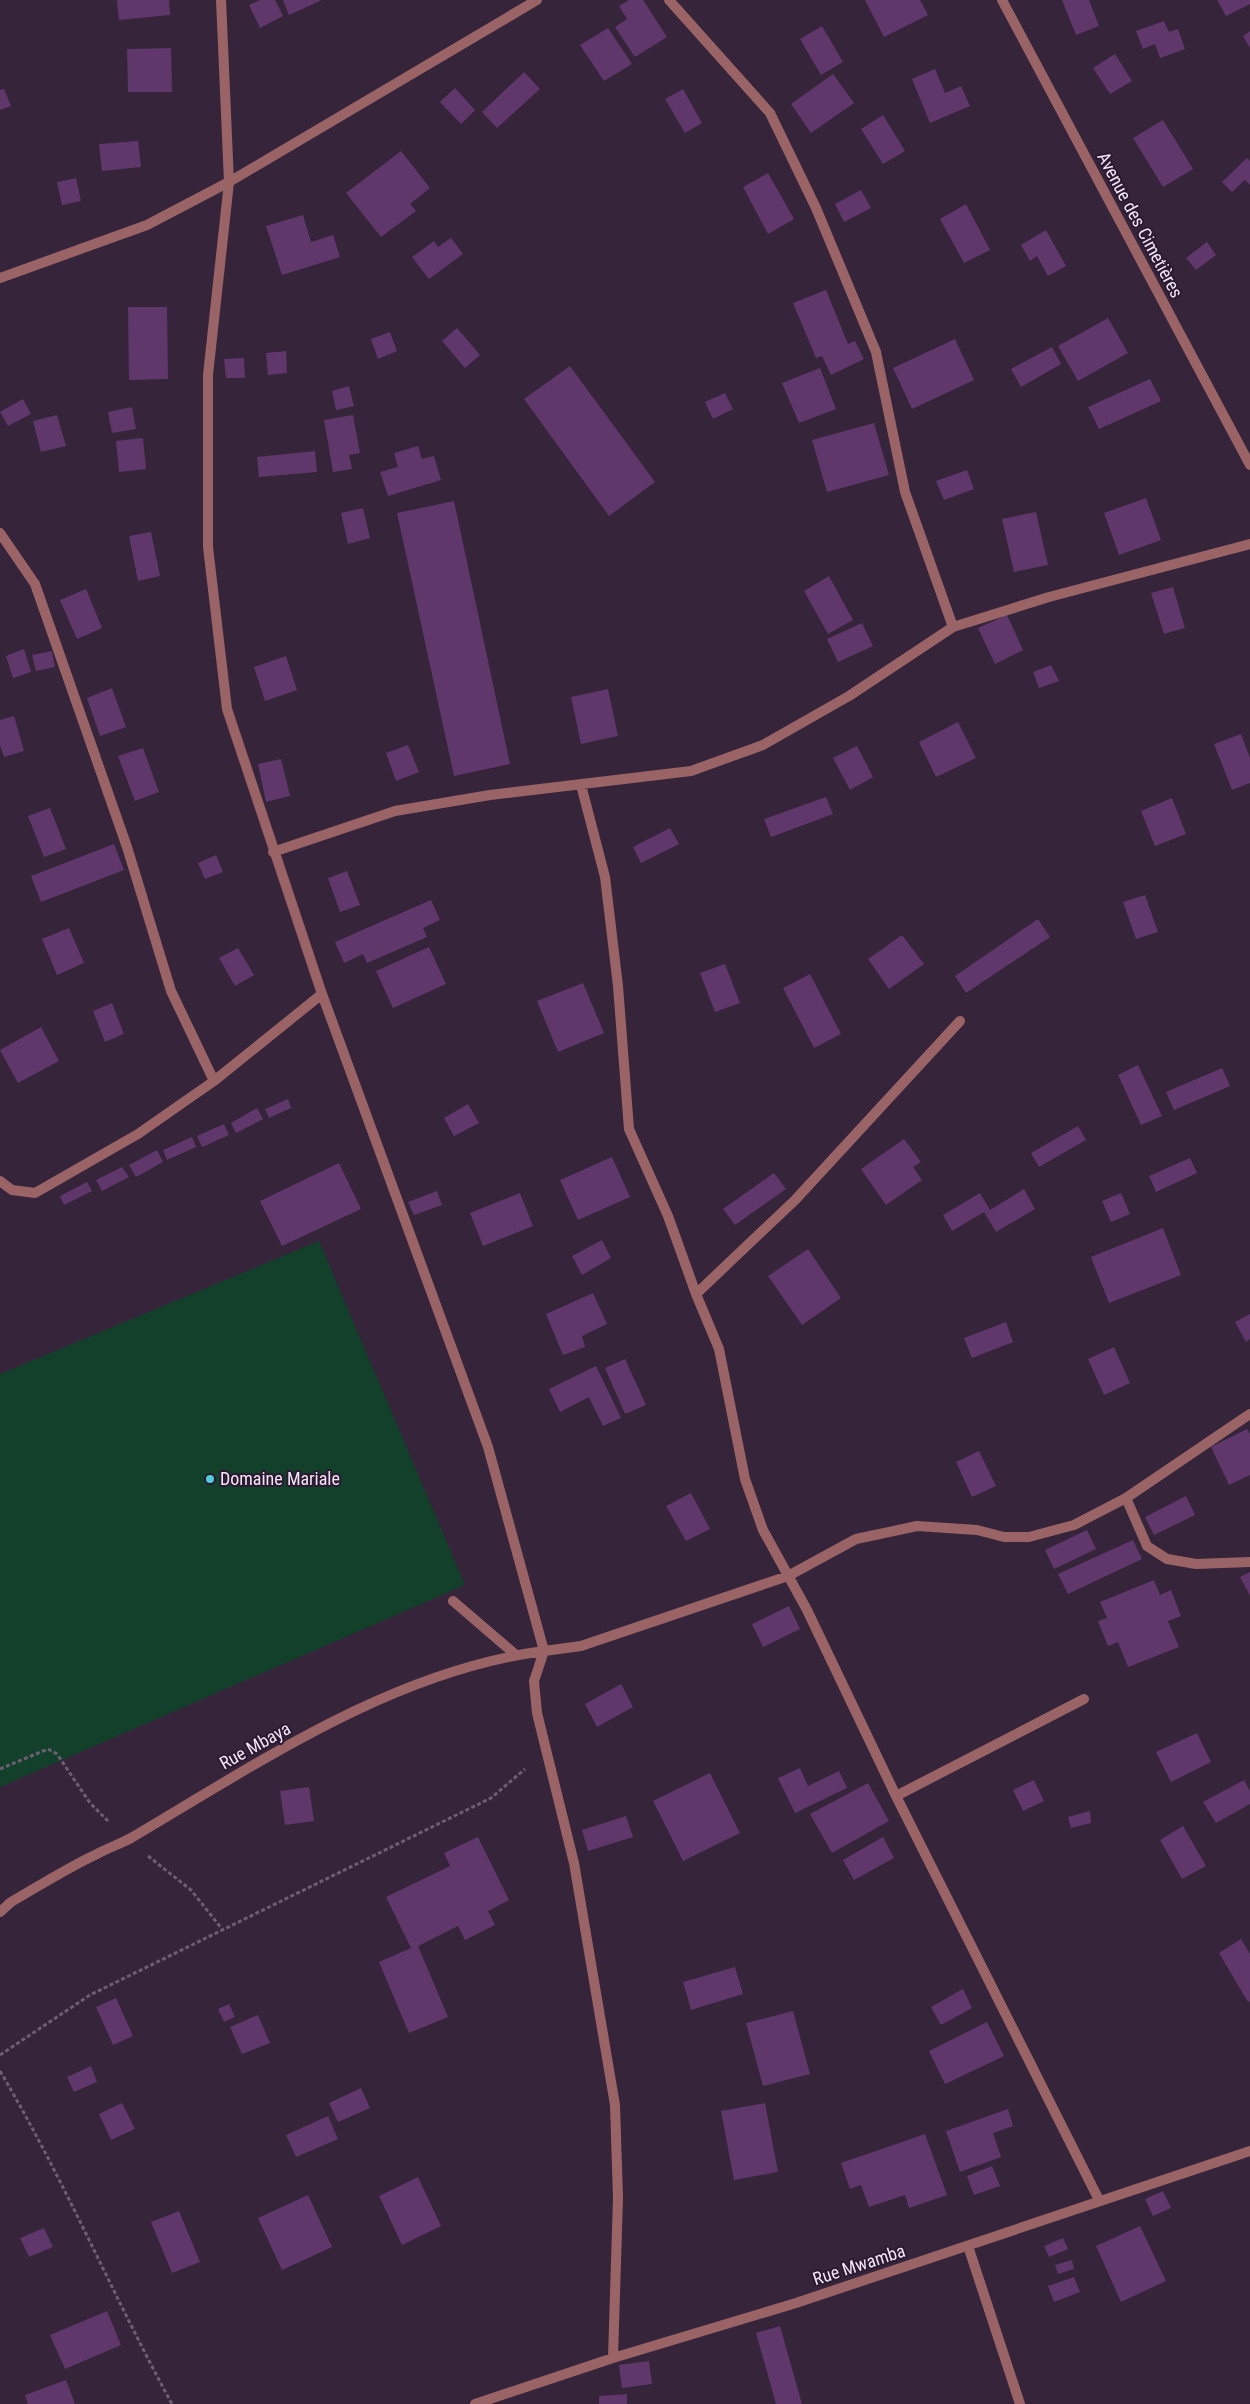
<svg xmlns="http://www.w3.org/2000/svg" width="1250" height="2404" viewBox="0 0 1250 2404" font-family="'Roboto Condensed',sans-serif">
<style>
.green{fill:#12402a}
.building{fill:#5f376b}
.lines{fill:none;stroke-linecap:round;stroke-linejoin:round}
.path{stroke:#6e5e73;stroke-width:3;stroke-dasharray:4 2.5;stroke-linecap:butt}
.minor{stroke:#9a6467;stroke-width:10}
.tertiary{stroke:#9a6467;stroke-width:10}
.poi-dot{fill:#54cadd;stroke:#2b1a31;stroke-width:2}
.labels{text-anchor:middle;stroke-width:4;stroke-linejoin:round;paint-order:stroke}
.street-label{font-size:18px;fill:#f1e6f5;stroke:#2b1a31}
.poi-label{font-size:18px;fill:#f1e6f5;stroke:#2b1a31;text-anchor:start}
</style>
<rect width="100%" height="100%" fill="#36243b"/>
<!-- green -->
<path class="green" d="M319,1241L465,1585L0,1787V1374Z"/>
<!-- building -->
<path class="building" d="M117,0H169L170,15L119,20Z
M260,0H275L283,16L260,28L249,5Z
M283,0H322L289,15Z
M629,0H643L667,37L635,57L615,27L627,19L619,6Z
M865,0H920L928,15L884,37Z
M1062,0H1089L1099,26L1076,35Z
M1217,0H1250V4L1226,16Z
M1164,21L1169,32L1178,29L1185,49L1160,58L1155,44L1143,49L1136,31Z
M822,26L843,62L821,75L800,39Z
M608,28L632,64L604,81L580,45Z
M1250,31V48L1243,36Z
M171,48L172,92H128L127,49Z
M1115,54L1132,81L1110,94L1093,68Z
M935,69L945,93L961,86L970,106L930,123L912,79Z
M524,72L540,89L497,128L482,112Z
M833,74L854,103L811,133L791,104Z
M455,88L475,110L461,124L440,102Z
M4,89L11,106L0,110V90Z
M683,89L702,123L685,133L665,99Z
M883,115L905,151L883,164L861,129Z
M1163,120L1193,169L1163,187L1133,138Z
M138,141L141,167L102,171L99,144Z
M401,151L430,188L410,204L416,211L381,237L346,193Z
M1247,158L1250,161V185L1245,180L1232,192L1222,182Z
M768,173L794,219L768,234L743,187Z
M76,178L81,201L62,205L57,182Z
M861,190L871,208L844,222L835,204Z
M966,204L990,250L964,263L940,219Z
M303,215L311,242L333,235L340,257L282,275L266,226Z
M1046,230L1066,266L1048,276L1037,256L1030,261L1021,245Z
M451,238L463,254L429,279L412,257L434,241L438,247Z
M1207,242L1216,255L1196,270L1186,258Z
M826,290L848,344L855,341L864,359L831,375L822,356L816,358L793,303Z
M128,307H167L168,379L129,380Z
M1108,318L1128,353L1078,381L1058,346Z
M457,328L480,355L465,368L442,341Z
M390,332L397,351L378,359L371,339Z
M955,339L974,380L912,409L893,368Z
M1052,347L1061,364L1021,387L1011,369Z
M286,351L287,373L268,375L266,353Z
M244,358L245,378H226L224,359Z
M570,366L655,482L609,516L524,399Z
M820,368L836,409L799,423L782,383Z
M1150,379L1161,401L1099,429L1088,407Z
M349,386L354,406L336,410L332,391Z
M725,393L733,409L713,419L705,402Z
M23,399L31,414L8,426L0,412Z
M132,407L136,429L112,433L108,412Z
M57,415L66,446L41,452L33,421Z
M353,415L360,453L349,455L352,469L333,472L324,420Z
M874,423L889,475L827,492L812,440Z
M143,438L146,469L119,472L116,441Z
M418,446L422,459L434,456L441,480L388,496L380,472L398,467L394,453Z
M315,451L317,472L259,477L257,457Z
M967,470L974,489L944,500L936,481Z
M1146,498L1161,540L1119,555L1104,513Z
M454,501L510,764L454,776L397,513Z
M363,508L370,538L348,544L341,513Z
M1036,512L1048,565L1014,572L1002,519Z
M151,532L160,576L138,581L129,536Z
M829,576L853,620L828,634L804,591Z
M1173,587L1185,628L1164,634L1151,593Z
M86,589L102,628L77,639L60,600Z
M1007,615L1023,650L995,664L978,628Z
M862,623L873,646L838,662L827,639Z
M24,649L31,672L13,678L6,656Z
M52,651L55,667L36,671L32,655Z
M286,656L297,690L265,701L254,667Z
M1051,665L1059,681L1039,688L1033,672Z
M112,688L126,727L100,736L87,698Z
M608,689L618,736L581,744L571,697Z
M14,716L24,751L4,757L0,745V720Z
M958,722L976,758L936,777L919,742Z
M1241,734L1250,758V783L1232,790L1214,744Z
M408,745L419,772L396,781L386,753Z
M857,746L873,777L850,790L833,758Z
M143,748L159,792L135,801L118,756Z
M281,759L290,796L266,802L258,764Z
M826,797L833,814L771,837L764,819Z
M1172,798L1186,834L1155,846L1141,811Z
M50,808L66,849L44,857L28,816Z
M670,828L679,844L641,863L633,847Z
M114,844L124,870L41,902L31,876Z
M216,855L223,872L205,879L198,863Z
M347,871L360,905L340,912L328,878Z
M1145,895L1158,932L1136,939L1123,902Z
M431,900L440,920L423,928L427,937L367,963L363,954L344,963L335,942Z
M1038,919L1050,937L966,993L955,976Z
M69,928L84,963L57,975L42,939Z
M902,935L924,964L889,989L868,959Z
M429,947L446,984L393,1008L376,971Z
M238,948L254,975L235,986L219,958Z
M725,964L740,1003L715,1012L700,973Z
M810,974L841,1034L814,1048L783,988Z
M583,983L604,1033L558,1052L537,1001Z
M112,1003L124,1034L105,1042L93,1011Z
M41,1027L59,1061L18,1083L0,1050Z
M1138,1065L1162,1116L1141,1125L1118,1075Z
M1222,1068L1230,1086L1174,1110L1166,1092Z
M288,1099L291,1108L269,1118L265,1109Z
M468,1104L479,1123L454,1136L444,1118Z
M257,1108L263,1119L236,1133L231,1123Z
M224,1124L229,1135L202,1147L197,1136Z
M1078,1126L1086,1140L1039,1167L1031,1153Z
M192,1137L196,1147L167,1160L163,1150Z
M904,1139L921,1162L913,1167L922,1180L886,1205L861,1169Z
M157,1150L163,1162L136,1177L129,1165Z
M612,1157L630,1197L578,1220L560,1180Z
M1190,1158L1197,1173L1156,1192L1149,1176Z
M339,1163L361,1209L282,1246L260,1201Z
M122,1167L129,1177L102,1191L96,1180Z
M774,1173L786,1189L735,1225L723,1209Z
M87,1182L92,1191L64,1205L60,1196Z
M1024,1189L1035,1209L996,1232L984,1212L952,1231L943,1215L980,1193L990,1210Z
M437,1191L442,1205L414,1215L408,1202Z
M520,1193L533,1226L483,1246L470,1213Z
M1121,1193L1130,1214L1111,1222L1102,1201Z
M1163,1228L1181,1275L1109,1303L1091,1257Z
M602,1240L611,1258L582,1275L572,1256Z
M808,1249L841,1298L802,1325L768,1276Z
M593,1293L607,1324L582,1336L585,1347L563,1355L546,1314Z
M1250,1314V1339L1246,1342L1235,1322Z
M1006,1322L1013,1342L972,1358L964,1338Z
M1114,1347L1130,1383L1104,1395L1088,1359Z
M625,1359L646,1405L625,1414L605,1368Z
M596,1366L621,1418L603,1426L589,1397L560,1412L549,1389Z
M1247,1429L1250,1434V1475L1229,1485L1211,1447Z
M979,1451L996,1486L972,1497L956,1462Z
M691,1493L710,1529L686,1541L666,1506Z
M1186,1496L1195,1515L1154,1535L1145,1517Z
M1087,1530L1096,1549L1054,1569L1045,1550Z
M1133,1540L1142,1559L1068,1594L1058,1574Z
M1250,1572V1596L1240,1577Z
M1154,1580L1160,1595L1171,1590L1181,1616L1168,1621L1179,1647L1128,1667L1118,1642L1108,1646L1098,1621L1107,1618L1100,1602Z
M789,1606L800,1629L763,1647L752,1624Z
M621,1684L633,1707L597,1727L585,1704Z
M1197,1733L1211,1762L1171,1782L1156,1752Z
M800,1768L808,1786L839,1771L847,1788L795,1813L778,1778Z
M710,1773L740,1833L683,1861L653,1801Z
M1034,1780L1044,1801L1023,1811L1013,1790Z
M1244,1780L1250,1791V1804L1216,1823L1203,1802Z
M868,1783L889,1821L832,1853L810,1814Z
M309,1787L314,1821L285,1825L280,1791Z
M1090,1811L1091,1823L1071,1828L1068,1817Z
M626,1816L633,1837L588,1851L582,1830Z
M1183,1826L1206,1866L1182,1879L1160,1840Z
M478,1837L509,1900L488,1911L495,1925L465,1940L458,1926L418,1946L448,2017L409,2033L379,1962L411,1948L386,1897L450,1866L444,1853Z
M883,1837L894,1858L854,1880L843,1860Z
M1241,1939L1250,1954V2001L1248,2002L1219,1953Z
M735,1967L743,1994L691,2010L683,1982Z
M963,1989L972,2008L941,2025L931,2007Z
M116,1998L133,2036L113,2045L96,2007Z
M229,2004L235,2017L224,2022L218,2009Z
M793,2011L810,2074L763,2086L746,2023Z
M258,2015L270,2043L242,2054L230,2027Z
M987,2022L1004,2056L945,2084L929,2051Z
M91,2066L97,2082L74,2092L67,2077Z
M361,2088L370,2108L338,2122L329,2103Z
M122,2103L135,2129L111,2140L99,2114Z
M765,2103L778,2172L734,2180L721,2111Z
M1008,2109L1013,2126L993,2133L1001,2157L960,2172L946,2131Z
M328,2116L338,2139L296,2157L286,2135Z
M925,2134L947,2195L909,2208L905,2195L869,2207L861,2185L850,2189L841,2163Z
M992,2166L1000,2186L974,2195L967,2176Z
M418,2177L441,2226L402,2245L379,2196Z
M1163,2191L1171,2208L1153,2216L1145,2199Z
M308,2195L332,2247L282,2270L258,2218Z
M179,2211L200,2262L172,2273L151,2222Z
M1140,2226L1166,2281L1121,2302L1096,2246Z
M44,2228L53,2247L29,2257L20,2238Z
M1063,2238L1068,2249L1049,2257L1044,2246Z
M1072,2260L1074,2269L1058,2274L1055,2265Z
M1074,2277L1080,2292L1054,2302L1048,2286Z
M107,2311L121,2345L65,2369L50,2335Z
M780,2326L802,2404H776L756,2333Z
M649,2361L652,2384L622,2388L619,2365Z
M66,2380L75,2404H28L25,2395Z
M627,2394V2404H599V2396Z"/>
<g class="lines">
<!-- path -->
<path class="path" d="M0,1769L48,1749L57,1754L90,1803L108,1821
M148,1856L191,1890L222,1929
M0,2055L90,1995L491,1798L525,1769
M0,2071C64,2179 112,2294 172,2404"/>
<!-- minor -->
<path class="minor" d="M221,0L229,182L208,375V547L227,709L322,994L488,1447L544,1651L581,1646L788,1576L856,1539L917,1526L977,1530L1004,1537H1029L1074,1525L1126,1498L1250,1414
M669,0L770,113L816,208L876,352L905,492L953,627
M0,278L147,225L229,182L537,0
M0,533L35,584L127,847L171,991L214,1081
M581,785L605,877L618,986L629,1129L668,1216L696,1294L719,1349L745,1479L763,1530L807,1610L896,1796L1099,2200
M273,852L395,811L490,795L691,771L763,745L849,696L953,627L1049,597L1250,544
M0,1181L12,1190L35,1193L138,1134L214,1081L322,994
M696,1294L796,1199L960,1021
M1126,1498L1147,1546L1167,1559L1196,1564L1250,1562
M453,1601L516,1655
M896,1796L1084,1699
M0,1912L11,1902C39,1886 67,1868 97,1854C108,1848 120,1844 131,1838C260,1762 393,1671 544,1651L534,1681L537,1713L574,1863L615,2105L618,2198L613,2358
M968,2246L1020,2404
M475,2404L613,2358L796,2303L1250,2151"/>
<!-- tertiary -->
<path class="tertiary" d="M1002,0L1250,465"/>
</g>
<!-- markers -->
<circle class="poi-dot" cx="210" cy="1479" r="5"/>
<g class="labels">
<!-- street labels -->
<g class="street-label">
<text transform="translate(1140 225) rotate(62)" y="6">Avenue des Cimetières</text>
<text transform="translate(255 1746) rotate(-29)" y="6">Rue Mbaya</text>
<text transform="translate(859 2265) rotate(-18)" y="6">Rue Mwamba</text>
</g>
<!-- poi labels -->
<g class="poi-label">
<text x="220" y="1485">Domaine Mariale</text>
</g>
</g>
</svg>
